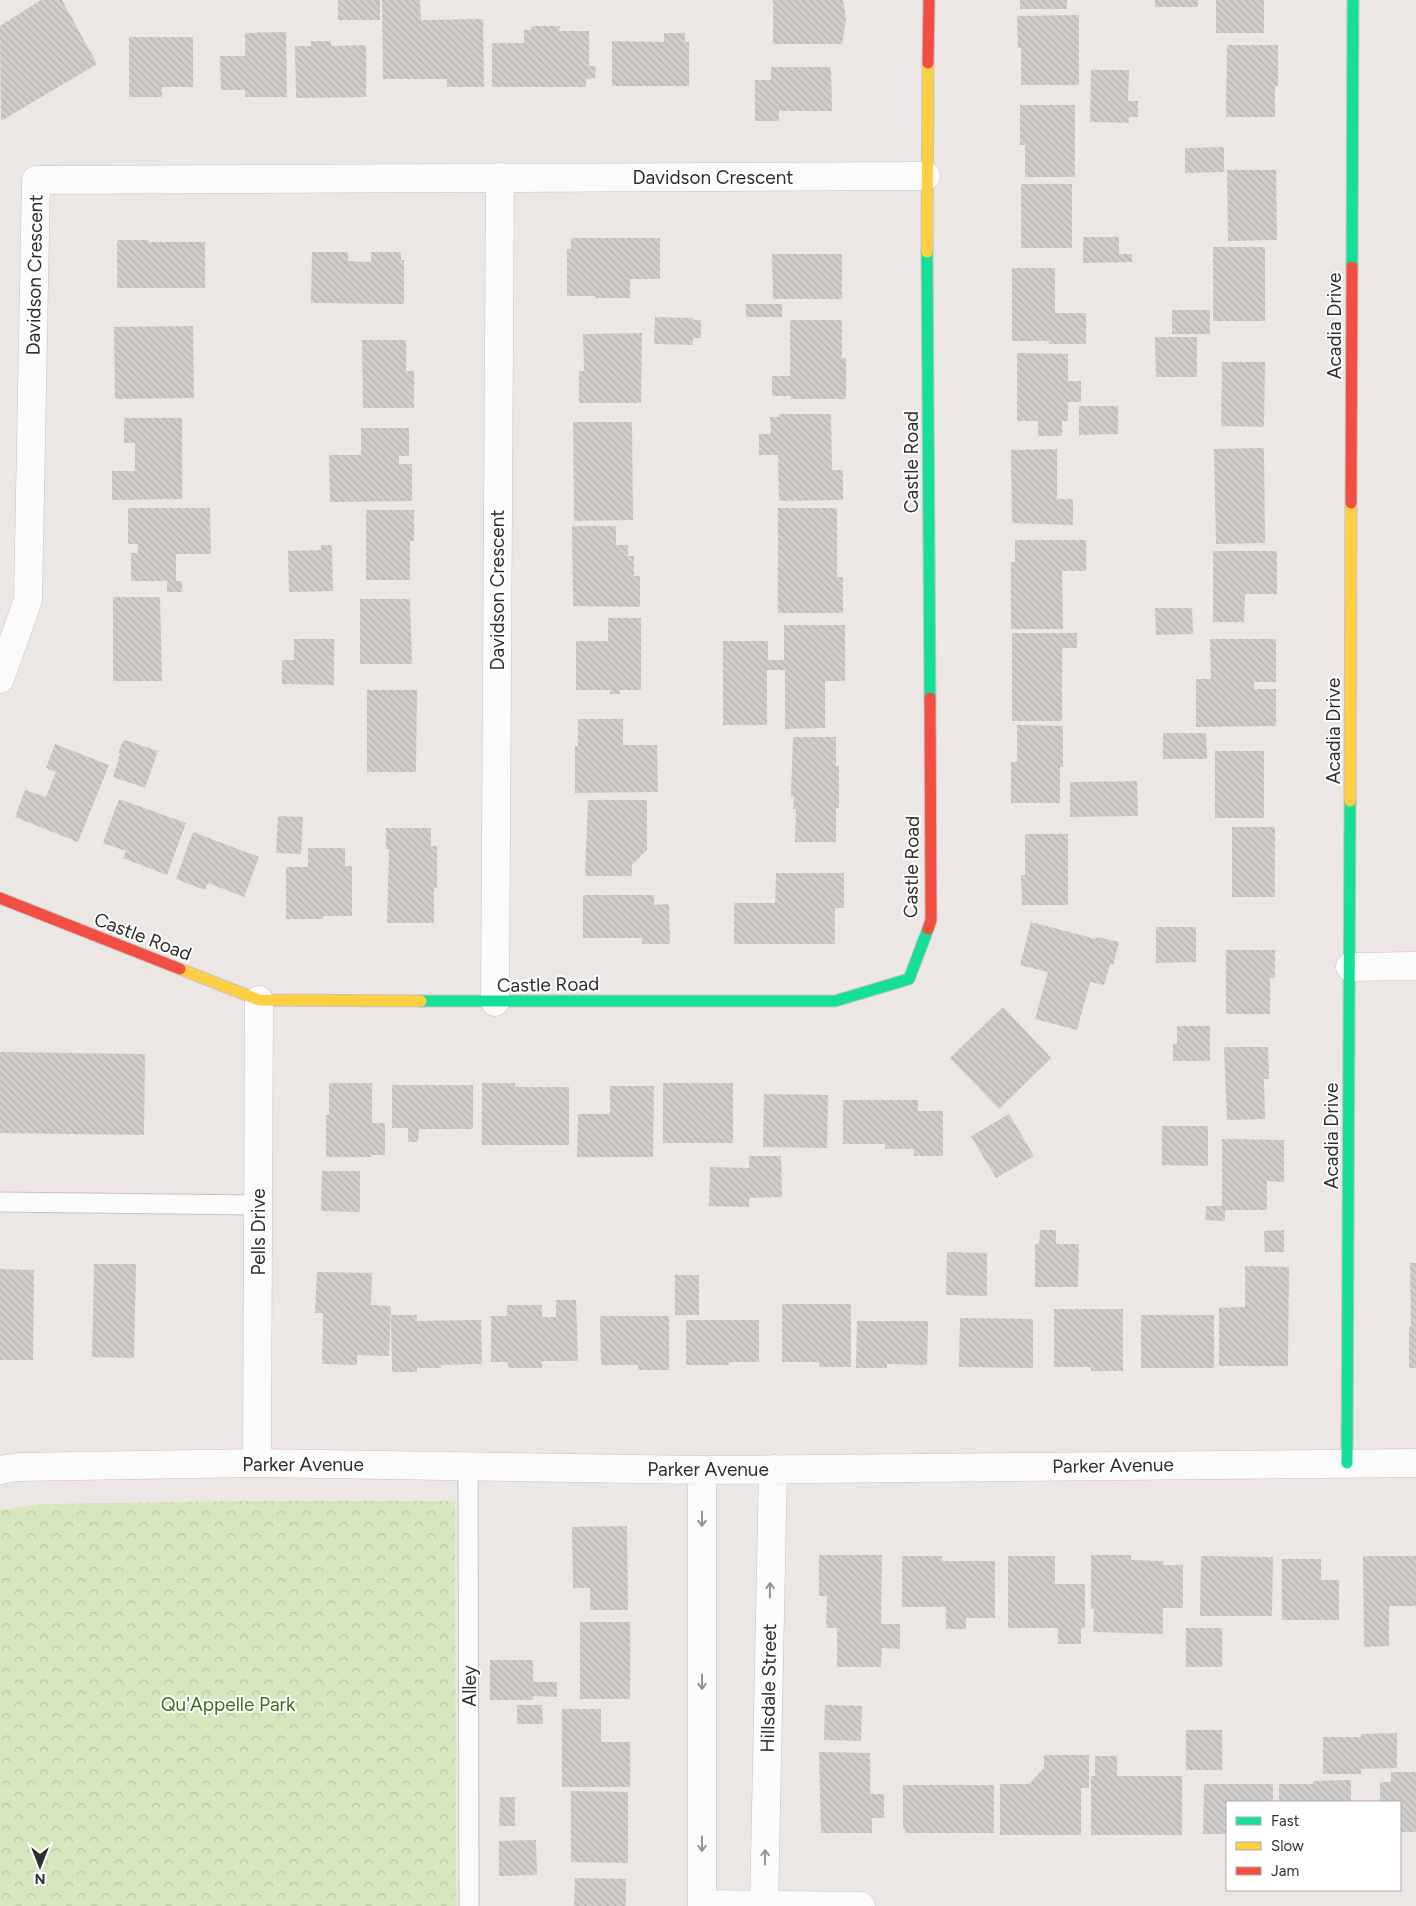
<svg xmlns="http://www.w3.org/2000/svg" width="1416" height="1906" viewBox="0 0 1416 1906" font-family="Figtree,sans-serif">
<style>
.park{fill:url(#park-crowns)}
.building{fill:url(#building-back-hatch)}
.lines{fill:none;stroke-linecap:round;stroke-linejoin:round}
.lane-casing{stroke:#c4c3c3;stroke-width:21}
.street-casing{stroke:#c4c3c3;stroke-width:29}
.fast-casing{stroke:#c4c3c3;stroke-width:13}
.slow-casing{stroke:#c4c3c3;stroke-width:13}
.jam-casing{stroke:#c4c3c3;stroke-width:13}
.lane{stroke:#fcfbfb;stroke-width:19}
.street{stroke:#fcfbfb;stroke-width:28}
.fast{stroke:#16e098;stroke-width:11}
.slow{stroke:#ffcf43;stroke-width:11}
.jam{stroke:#f24e42;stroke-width:11}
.oneway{stroke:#959494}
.labels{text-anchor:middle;stroke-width:4;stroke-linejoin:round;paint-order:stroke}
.street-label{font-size:19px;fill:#2e2e2e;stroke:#fff}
.park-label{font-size:19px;fill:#3d6f1a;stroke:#fff}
</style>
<defs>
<pattern id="park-crowns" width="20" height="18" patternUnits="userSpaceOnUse" patternTransform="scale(1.25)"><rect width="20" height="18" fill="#d6e6bd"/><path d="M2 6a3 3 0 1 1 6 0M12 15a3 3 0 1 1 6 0" fill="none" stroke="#b8c6a3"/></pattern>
<pattern id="building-back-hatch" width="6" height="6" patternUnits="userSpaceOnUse" patternTransform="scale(1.25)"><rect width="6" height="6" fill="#d1cdcb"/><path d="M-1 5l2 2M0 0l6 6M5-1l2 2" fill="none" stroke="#b4b0af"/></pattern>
</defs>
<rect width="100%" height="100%" fill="#ece7e4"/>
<!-- park -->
<path class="park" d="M242,1501H455L456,1906H0V1510L43,1504Z"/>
<!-- building -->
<path class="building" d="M41,0H62L97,64L1,121L0,26Z
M338,0H380V20H338Z
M382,0H420L421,20L483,19L484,87H447V79H383Z
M773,0H843L846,19L842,44H773Z
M1020,0H1067V9H1020Z
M1155,0H1198V7H1155Z
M1216,0H1264V33H1216Z
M1079,15V85H1021V48H1018L1017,16Z
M532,26H560L559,31H589V66H596L595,78L586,79V87H492V43H524V30H531Z
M286,32L287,97H245V90H221L220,56H245V33Z
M664,33H685V42H689V86H612V41L664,42Z
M129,37H193V87H162V97H129Z
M311,41H331V46L366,45V97L296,98L295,46H311Z
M1227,45H1278V86H1275V117H1226Z
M771,67H831L832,111H779V121H755V80H771Z
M1091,70H1129L1128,101H1138V117H1129V123L1090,122Z
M1020,105H1075V177H1025V145H1020Z
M1224,147V172L1185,173V148Z
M1227,170H1276L1277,240L1228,241Z
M1021,184H1072V248H1021Z
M1083,237H1119V254H1132V262L1083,263Z
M571,238H660V279H630V298H595V296H567V249H571Z
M117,240H148V242H205V288H117Z
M1213,247H1265V321H1213Z
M312,252H348V261L371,262V252H401V260H404V304L311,303Z
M772,254H842V299H773Z
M1012,268H1055V313H1086V344H1049V341H1012Z
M746,304H782V317H746Z
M1172,310H1210V334H1172Z
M655,317L693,318V320H701V338H693V345L654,344Z
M790,320H842V358H846V399H791V396H772V376H790Z
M193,326L194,398L115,399L114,327Z
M642,333L641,403H579V371H584L583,334Z
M1155,337H1197V377H1156Z
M362,340H406V371H414V408H363Z
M1017,353L1068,354V381H1081V402H1068V421H1062V436H1038V421H1017Z
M1222,362H1265L1264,427L1221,426Z
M1079,406H1118V434L1079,435Z
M779,414H831L832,470H843V500L779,501L778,455H759V434H771L770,417H779Z
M124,418H182V499L112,500V471H135V443H124Z
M573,422H632L633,520L574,521Z
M361,428H409V456H399V464H412V501L330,502L329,455H361Z
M1264,448L1265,543L1216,544L1214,449Z
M1057,449V499H1073V525L1012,523L1011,450Z
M128,508H210L211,554H176V581H182V592H167V581H131V553H138V544H128Z
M778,508H837V577H843V613H778Z
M366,510H414V541H410V580H366Z
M572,526H616V545H628V556H634V576H640V607L573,606Z
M1015,540H1086V571H1062L1063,629H1011V562H1015Z
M321,545H332L333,591L289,592L288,551L321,550Z
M1213,551H1277V594H1245L1244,622H1213Z
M113,597H160L162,681H113Z
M360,599H410L412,664H360Z
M1155,608H1192L1193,634L1156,635Z
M608,618H641V690H620V694H610V690H576V641H608Z
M784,625H845V681H825V728L785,729V670H767V725H723V641H768V660H784Z
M1012,633H1077V648H1062V721H1012Z
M294,639H334V685L282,684V660H294Z
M1210,639H1276V682H1254V689H1276V726L1196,727V679H1211Z
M367,690H417L416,772H367Z
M578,719H623V745H657L658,792L575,793V746H578Z
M1017,725L1063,726V767H1060V803H1011V762H1017Z
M1163,733H1206L1207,759H1163Z
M793,737H836V766H839V808H836V842H795L796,809H793L794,797H791Z
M125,740L158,751L145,788L113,777L120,754L118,753L123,741Z
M55,744L109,765L78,842L15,817L25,790L46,797L56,772L46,768Z
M1215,751H1264V818H1215Z
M1137,781L1138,816L1070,817V782Z
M119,799L186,823L167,875L123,858L126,851L103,843Z
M588,800H647V850L632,865V876H585Z
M278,816L303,817L301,854L276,853Z
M1232,827H1275V897H1232Z
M386,828H431V846H437V888H434V923H387L389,849H386Z
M193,832L259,857L244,897L208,883L205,890L176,879Z
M1025,834H1068V905H1022L1021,875H1025Z
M308,848H345V866H352V916H323V919H286V867H308Z
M776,873H844V908H835V944H734V903H775Z
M583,895H654V905L669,904L670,944H642V938H583Z
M1031,922L1096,939L1097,937L1119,942L1113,965L1110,964L1104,985L1090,982L1077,1030L1035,1019L1048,972L1020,965Z
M1156,927H1196V962L1156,963Z
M1226,950H1275V978H1270V1014H1226Z
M1003,1007L1051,1058L999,1109L950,1058Z
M1177,1026H1210V1061H1173V1044H1177Z
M1224,1047H1268L1269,1079H1264L1265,1119L1227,1120Z
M0,1052L145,1054L144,1135L0,1133Z
M329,1083H372V1123H385V1155H371L372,1157H326V1115H329Z
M482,1083H515V1087H569V1145H482Z
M663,1083H733V1143H663Z
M392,1085H473V1129H419L418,1142H408V1128H392Z
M610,1086H654L653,1157H577L578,1114H610Z
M764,1094L828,1095L827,1148L763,1147Z
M843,1100H918V1111H943V1156H914V1149H885V1144H843Z
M1009,1114L1034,1156L996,1178L971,1136Z
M1162,1126H1208V1166L1162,1165Z
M1222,1139L1284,1140V1182L1267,1181V1210H1225V1221L1205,1220L1206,1206H1222Z
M749,1156H781L782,1197L749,1198V1207L709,1206L710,1167L749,1168Z
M322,1171H360V1212L321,1211Z
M1040,1230H1056V1244H1079L1078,1287H1035V1244H1039Z
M1284,1230V1252H1265L1264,1231Z
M947,1252L987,1253V1296L946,1295Z
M1410,1263H1416V1368H1409V1327H1411Z
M94,1264H136L134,1358L92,1357Z
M1245,1266L1289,1267L1288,1366H1219V1308L1245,1307Z
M0,1269L34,1270L33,1360H0Z
M317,1272L372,1273L371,1305L391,1306L389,1356L357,1355V1365L322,1364L323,1313H315Z
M675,1275H699V1315H675Z
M556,1300H576L578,1361H542V1368H508V1362H491V1316H507V1305H542V1317H556Z
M782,1304H851V1367H819V1362H782Z
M1054,1309H1123V1371H1091V1367H1054Z
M391,1315H417V1321L481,1320L482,1364L441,1365V1368H417V1372H392Z
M1141,1315H1214V1368H1141Z
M600,1316H669V1370H638V1365H601Z
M960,1318L1033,1319V1368L959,1367Z
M686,1320H759V1362H729V1365H686Z
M857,1321H928L927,1365L887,1364V1368H856Z
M627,1526L628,1610H590V1588H573L572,1527Z
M819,1555H882L881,1624H900V1649L882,1648L881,1667H837V1628H826L827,1596H819Z
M1091,1555H1131V1560L1163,1561V1565H1183V1608H1163V1634L1093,1632L1094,1609H1091Z
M902,1556H942V1561H995V1618H966V1629H946V1607H902Z
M1008,1556H1055V1584H1085V1628H1081V1644H1058V1628H1008Z
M1201,1556L1273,1557L1272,1616H1200Z
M1363,1556H1416V1606H1389V1646L1364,1647Z
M1282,1559H1321V1580H1339V1620H1282Z
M580,1622H630V1699H580Z
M1186,1628H1222V1667H1186Z
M490,1660H533V1682H557V1697L533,1696V1700H490Z
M517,1705H542L543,1724H517Z
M825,1705L862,1706L861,1741L824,1740Z
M562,1709H601V1742H630V1787H562Z
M1186,1730H1222V1770H1186Z
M1397,1733V1768L1361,1769V1774H1323V1737H1361V1734Z
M819,1752L870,1753V1794H884V1818H872V1833H821Z
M1044,1755H1089V1788H1081V1835H1000V1784H1029L1044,1768Z
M1095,1756H1117V1776H1182V1835H1091V1776H1095Z
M1391,1772H1416V1832H1400V1802H1380V1782H1391Z
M1351,1780V1802H1279V1784H1313V1781Z
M1204,1784H1273V1802H1227V1834H1203Z
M903,1785H994V1833H905V1829H903Z
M571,1791L628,1792V1863L571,1862Z
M500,1797H515V1826H499Z
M536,1840L537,1875L499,1876V1841Z
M575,1878L626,1879V1906H574Z"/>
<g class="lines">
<!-- lane casing -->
<g class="lane-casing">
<path id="lane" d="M0,1202L258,1205
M468,1465L469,1906"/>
</g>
<!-- street casing -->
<g class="street-casing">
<path id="street" d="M0,679L28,600L36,180L926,176
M1350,967L1416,966
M495,1002L500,177
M257,1463L259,1000
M0,1470L19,1467L257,1463L702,1470L1416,1463
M702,1470V1906
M702,1904L861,1906
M764,1906L773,1469"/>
</g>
<!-- fast casing -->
<g class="fast-casing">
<path id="fast" d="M927,252L930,698
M1352,267L1353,0
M421,1001H835L909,979L928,929
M1347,1463L1350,801"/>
</g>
<!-- slow casing -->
<g class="slow-casing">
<path id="slow" d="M927,252L928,63
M1350,801L1351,503
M180,969L259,1000L421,1001"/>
</g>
<!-- jam casing -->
<g class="jam-casing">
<path id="jam" d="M928,63L929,0
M1351,503L1352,267
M0,898L180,969
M928,929L931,920L930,698"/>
</g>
<!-- lane -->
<use href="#lane" class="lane"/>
<!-- street -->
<use href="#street" class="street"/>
<!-- fast -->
<use href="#fast" class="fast"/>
<!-- slow -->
<use href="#slow" class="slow"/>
<!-- jam -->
<use href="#jam" class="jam"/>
</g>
<!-- one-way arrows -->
<defs><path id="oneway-shaft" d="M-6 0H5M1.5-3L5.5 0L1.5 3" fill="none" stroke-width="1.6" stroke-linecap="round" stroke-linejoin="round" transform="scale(1.25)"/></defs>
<g class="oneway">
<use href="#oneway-shaft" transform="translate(702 1519) rotate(90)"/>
<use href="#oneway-shaft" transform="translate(770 1590) rotate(-89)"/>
<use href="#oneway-shaft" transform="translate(702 1682) rotate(90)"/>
<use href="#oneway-shaft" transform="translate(702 1844) rotate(90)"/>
<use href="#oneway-shaft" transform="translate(765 1857) rotate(-89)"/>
</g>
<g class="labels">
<!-- street labels -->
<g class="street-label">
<text x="713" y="184">Davidson Crescent</text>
<text transform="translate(34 275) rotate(-89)" y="7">Davidson Crescent</text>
<text transform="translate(1334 326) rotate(-90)" y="7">Acadia Drive</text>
<text transform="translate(911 462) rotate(-90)" y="7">Castle Road</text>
<text transform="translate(497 590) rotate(-90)" y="7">Davidson Crescent</text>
<text transform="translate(1333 731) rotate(-90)" y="7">Acadia Drive</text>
<text transform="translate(911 867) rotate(-89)" y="7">Castle Road</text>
<text transform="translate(143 936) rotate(21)" y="7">Castle Road</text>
<text transform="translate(548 984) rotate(-1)" y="7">Castle Road</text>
<text transform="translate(1331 1136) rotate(-90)" y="7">Acadia Drive</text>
<text transform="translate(258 1232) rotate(-90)" y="7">Pells Drive</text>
<text x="303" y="1471">Parker Avenue</text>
<text transform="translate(1113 1465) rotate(-1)" y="7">Parker Avenue</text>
<text x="708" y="1476">Parker Avenue</text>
<text transform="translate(469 1686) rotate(-90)" y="7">Alley</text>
<text transform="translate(768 1688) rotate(-89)" y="7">Hillsdale Street</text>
</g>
<!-- park labels -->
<g class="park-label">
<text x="228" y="1711">Qu'Appelle Park</text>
</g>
</g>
<!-- legend -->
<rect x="1226" y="1801" width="175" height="90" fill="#ffffff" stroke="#ababab"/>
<rect x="1236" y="1817" width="25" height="8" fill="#16e098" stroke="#ababab"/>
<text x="1271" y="1826" font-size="15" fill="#2e2e2e">Fast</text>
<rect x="1236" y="1842" width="25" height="8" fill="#ffcf43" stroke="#ababab"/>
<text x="1271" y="1851" font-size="15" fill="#2e2e2e">Slow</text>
<rect x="1236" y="1867" width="25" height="8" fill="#f24e42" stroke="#ababab"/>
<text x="1271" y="1876" font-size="15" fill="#2e2e2e">Jam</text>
<!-- north arrow -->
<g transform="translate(40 1866) rotate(180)" stroke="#ffffff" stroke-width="4" paint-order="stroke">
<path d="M0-4L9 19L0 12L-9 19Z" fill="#2e2e2e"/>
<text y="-8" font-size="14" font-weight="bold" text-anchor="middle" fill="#2e2e2e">N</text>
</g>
</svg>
